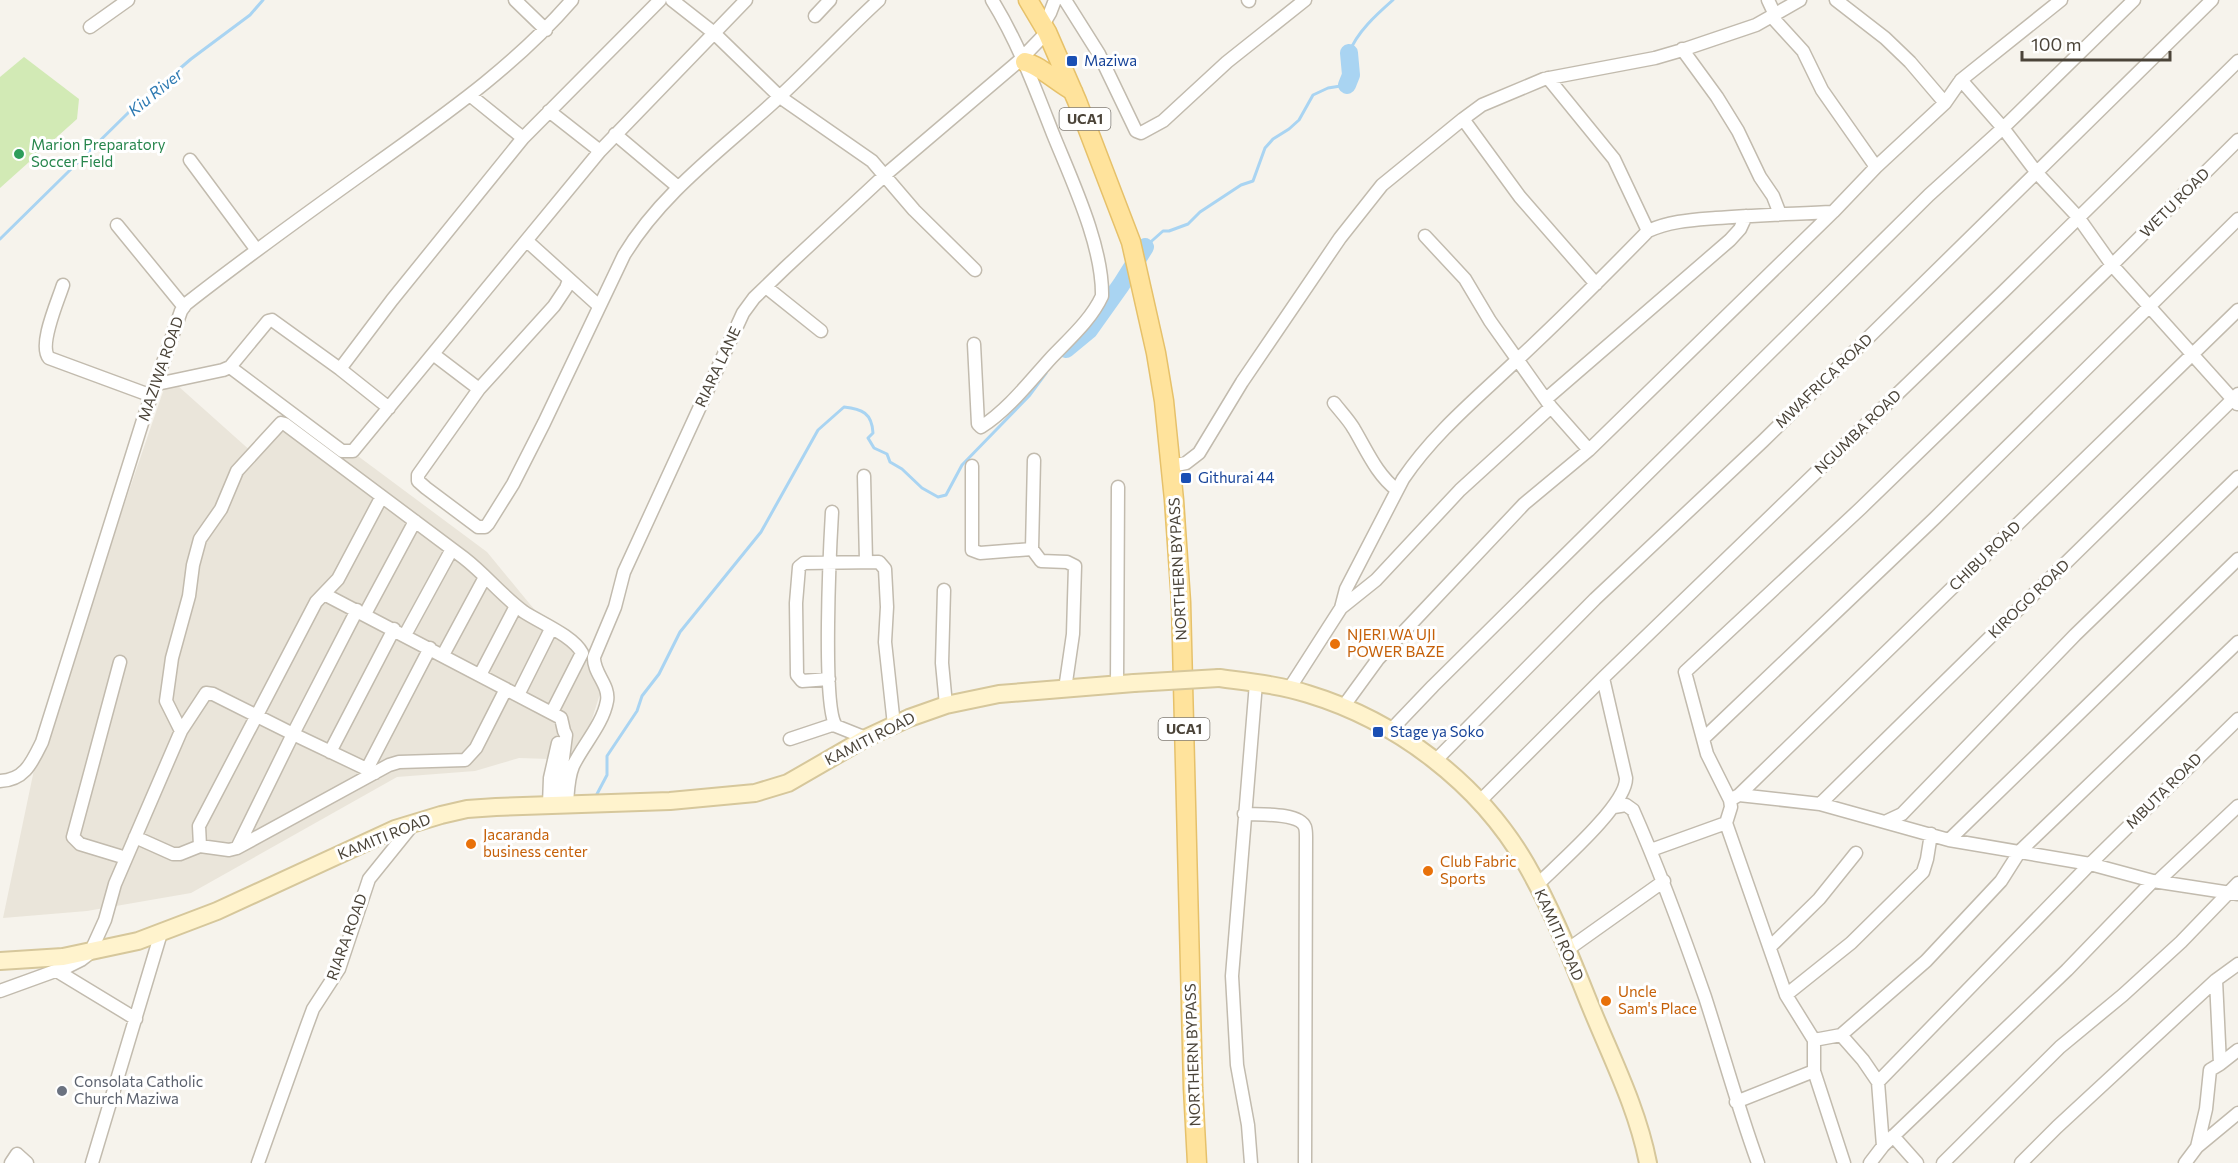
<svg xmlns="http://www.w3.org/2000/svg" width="2238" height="1163" viewBox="0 0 2238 1163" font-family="Commissioner,sans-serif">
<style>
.residential{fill:#eae5da}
.green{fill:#d2eab5}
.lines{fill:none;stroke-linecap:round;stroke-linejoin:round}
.stream{stroke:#a9d4f2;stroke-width:3}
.river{stroke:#a9d4f2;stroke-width:18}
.street-casing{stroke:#c2bbae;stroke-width:15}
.secondary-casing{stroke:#d6c79b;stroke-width:20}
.primary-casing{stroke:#e6c16a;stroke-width:21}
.street{stroke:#fff;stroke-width:12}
.secondary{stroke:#fff3cd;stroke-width:16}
.primary{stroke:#ffe39c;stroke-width:18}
.secondary-bridge-casing{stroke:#d6c79b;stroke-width:20;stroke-linecap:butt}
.secondary-bridge{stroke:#fff3cd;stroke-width:16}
.transit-dot{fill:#1a4fb4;stroke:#fff;stroke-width:2}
.leisure-dot{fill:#2e9e5b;stroke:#fff;stroke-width:2}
.food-dot{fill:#e8710a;stroke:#fff;stroke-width:2}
.worship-dot{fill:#6b7280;stroke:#fff;stroke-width:2}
.labels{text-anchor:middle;stroke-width:6;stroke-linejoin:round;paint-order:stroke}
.shield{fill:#fff;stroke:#817c74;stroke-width:1.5}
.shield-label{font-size:14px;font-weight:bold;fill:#4b4439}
.transit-label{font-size:15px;fill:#164399;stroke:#fff;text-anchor:start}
.leisure-label{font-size:15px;fill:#27864d;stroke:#fff;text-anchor:start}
.street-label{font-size:15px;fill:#4b4439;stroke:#fff}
.food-label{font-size:15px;fill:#c56008;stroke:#fff;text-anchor:start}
.worship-label{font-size:15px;fill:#5b616d;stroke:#fff;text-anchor:start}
.water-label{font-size:16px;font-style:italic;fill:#2e7ab2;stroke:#fff}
</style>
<rect width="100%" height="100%" fill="#f6f3ec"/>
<!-- residential -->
<path class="residential" d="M168,377L253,453L292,407L487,552L552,631L606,675L579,760L519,758L475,771L397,777L191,893L87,911L3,918L35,765Z"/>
<!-- green -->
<path class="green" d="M24,57L79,99L77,119L0,188V77Z"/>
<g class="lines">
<!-- stream -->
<path class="stream" d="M1349,53C1357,32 1376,15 1393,0
M0,239L129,112L191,59L250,15L263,0
M1145,247L1163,231H1169L1188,224L1200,212L1241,185L1253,181L1265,148L1273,139L1289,129L1299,120L1313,95L1328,88L1347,85
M597,794L607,775V756L637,711L642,696L659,674L680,632L761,532L818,430L844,407C862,409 872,413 873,433L868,438L874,448L887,454L890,462L902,469L922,488L938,497L946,495L962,465L1029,396L1046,373"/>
<!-- river -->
<path class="river" d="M1347,85L1351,75L1349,53
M1066,349L1089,330L1121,285L1145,247"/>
<!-- street casing -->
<g class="street-casing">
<path id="street" d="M515,0L546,30
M672,0L714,33L780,97L872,161L914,210L975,270
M1065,0L1099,54L1136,131L1141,133L1163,121L1227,62L1305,0
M1248,0L1249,1
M1768,0L1775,15
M1836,0L1885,38L1910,62L1945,103
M815,16L830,0
M1772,17L1803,51L1822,90L1876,167
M1043,25L1050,13L1055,0
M90,27L128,0
M1682,49L1717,97L1738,131L1760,177L1773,196L1780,214
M1548,78L1614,159L1648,231
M1961,80L2003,128L2037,173L2078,217L2112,265L2237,404
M471,96L523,138
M549,111L600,151
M1463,119L1520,197L1596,284
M615,134L678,187
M190,160L256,249
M117,225L184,307
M1425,236L1465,279L1490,321L1551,407L1589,450
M527,241L599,306
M569,280L566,288L554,306L479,389L418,475V481L426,488L478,527H485L488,524L513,484L544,423L624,255C662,192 724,148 777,99C812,67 844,32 879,0
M63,285C58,301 38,345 49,358L152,396
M766,287L821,331
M974,344L978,424L981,427C1008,410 1030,381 1051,358C1069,339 1091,320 1102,296C1103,246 1072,181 1053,134C1035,88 1018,42 992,0
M433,354L479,389
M230,367L342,451H353L600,151L746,0
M157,384L223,370L230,367L268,321L272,320L340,369
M1546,399L1730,240L1740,229L1746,216
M1334,403C1341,412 1349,420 1354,429C1367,451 1377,475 1397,490
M389,408L340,369L392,300L523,138L660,0
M1034,460L1032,549L1041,561L1067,562L1075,566L1073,634L1065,689
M972,466V550L980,553L1032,549
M1171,466L1186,463L1199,453L1242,382L1340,238L1382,185L1463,119L1482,105L1544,79L1655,58L1679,51L1756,25L1800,0
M864,476L866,561
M381,498L338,579L316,602L199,826L200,846L229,850L237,848L389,765L399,762L465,760L476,748L506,689
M832,512C830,546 822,706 836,726L866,738
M944,590L942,663L946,705
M324,594L561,718L564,731L566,735L560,781V803
M1341,608L1376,580L1460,490L1551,407
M365,614L415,521
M405,635L452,549
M443,655L485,577
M120,662L73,837L80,844L126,858
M480,675L516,606
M829,679L802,681L797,675L796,603L799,567L804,563L879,562L885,569L887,607L885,642L894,725
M1117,685L1118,487
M1289,689L1341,608L1346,589L1403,479C1434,433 1477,398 1517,360C1562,318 1605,275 1648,231C1670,221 1692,220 1716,218C1755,215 1794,214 1833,212
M518,695L551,629
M1343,707L1378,659L1524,504L1589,450L1833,212L1876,167L1945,103L1961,80L2061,0
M1391,730L1433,686L1929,195L2003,128L2134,0
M181,731L166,701L172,658L189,596L193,565L200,539L221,509L237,471L281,423L285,424L464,558C486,575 502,596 524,612C541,623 573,636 582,653L552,712
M790,739L835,724
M1703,739L1935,518L2238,219
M330,752L394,629
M1435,761L1595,599L1763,441L2212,0
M367,769L430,648
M0,781C25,780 32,762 42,742L143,420L181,311L186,304C247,256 310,211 373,166C444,115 514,67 572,0
M1739,795L1820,804L1949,840L2090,864L2153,881L2238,894
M1730,800L1739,795L2238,310
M1479,802L1603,678L2003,292L2238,61
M567,803C568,790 568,778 573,766C583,745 603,724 607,701C610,685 593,673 594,657L615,607L624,572L743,313L754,298L785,268L885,175L1019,61L1047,32
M549,804L550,778L558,743
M1820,804L2238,394
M1614,807L1626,805L1633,810C1660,871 1683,934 1705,997C1723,1053 1738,1108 1758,1163
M1244,814C1259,815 1299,812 1305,827C1306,830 1306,833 1306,837L1305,1163
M1887,821L1902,814L2075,635L2238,477
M1726,823L1786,995L1814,1040V1071L1844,1163
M135,837L173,854H180L200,846
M1949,840L2238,559
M237,848L293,734L357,610
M1651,850L1726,823L1731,807L1730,800L1707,754L1685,672L1861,508L2112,265L2238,140
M2158,881L2238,806
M1537,885C1557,865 1627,805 1626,778L1603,678
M1771,946L1819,899L1856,853
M1567,950L1664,881
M57,971L136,1019
M0,991L69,966L81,960L90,953L105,920L115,884L181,731L206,693L213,694L293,734L375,773
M1786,995L1851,943L1923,872L1927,859L1931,834
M1841,1035L1863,1060L1878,1082
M1814,1040L1841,1035L1926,961L2001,881L2020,851L2238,642
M2220,1064L2238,1050
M1736,1102L1814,1071
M1893,1136L1917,1163
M1883,1146L1878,1082L2090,864L2238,719
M2197,1147L2206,1109L2210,1070L2220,1064L2216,980
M11,1163L17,1154L27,1163
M92,1163L161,933
M258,1163L306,1028L313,1009L339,969L369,879L415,822
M1251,1163L1248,1125L1237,1065L1232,976L1256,683
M1870,1163L1883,1146L2067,970L2153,881
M1943,1163L2060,1047L2123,995L2181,942L2238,883
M2021,1163L2057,1127L2216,980L2238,964
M2185,1163L2197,1147L2238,1113"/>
</g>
<!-- secondary casing -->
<g class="secondary-casing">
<path id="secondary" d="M1219,678C1249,682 1280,685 1308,694C1397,721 1479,783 1526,864C1552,909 1571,958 1590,1005C1611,1057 1637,1107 1648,1163
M0,961L63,957L138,941L217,911L395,829L441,815L467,809L496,807L670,801L755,793L788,783L866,738L909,718L946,705L999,694L1134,683"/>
</g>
<!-- primary casing -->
<g class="primary-casing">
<path id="primary" d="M1028,0L1047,32L1077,101L1131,242L1156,353L1164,401L1174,500L1181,602L1193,1088L1197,1163
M1025,62C1039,65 1058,83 1073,91"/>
</g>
<!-- street -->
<use href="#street" class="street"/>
<!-- secondary -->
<use href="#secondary" class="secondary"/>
<!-- primary -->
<use href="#primary" class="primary"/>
<!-- secondary-bridge casing -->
<g class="secondary-bridge-casing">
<path id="secondary-bridge" d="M1134,683L1219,678"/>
</g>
<!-- secondary-bridge -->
<use href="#secondary-bridge" class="secondary-bridge"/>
</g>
<!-- markers -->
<g class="transit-dot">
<rect x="1066" y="55" width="12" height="12" rx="3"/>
<rect x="1180" y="472" width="12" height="12" rx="3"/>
<rect x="1372" y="726" width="12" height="12" rx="3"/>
</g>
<circle class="leisure-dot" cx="19" cy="154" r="6"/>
<g class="food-dot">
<circle cx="1335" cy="644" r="6"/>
<circle cx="471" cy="844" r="6"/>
<circle cx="1428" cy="871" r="6"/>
<circle cx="1606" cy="1001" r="6"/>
</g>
<circle class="worship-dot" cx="62" cy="1091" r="6"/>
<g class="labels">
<!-- shield labels -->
<g class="shield">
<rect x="1059.5" y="108" width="51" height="22" rx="4.5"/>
<rect x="1158.5" y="718" width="51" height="22" rx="4.5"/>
</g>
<g class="shield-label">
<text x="1085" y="124">UCA1</text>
<text x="1184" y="734">UCA1</text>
</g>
<!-- transit labels -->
<g class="transit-label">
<text x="1084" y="66">Maziwa</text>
<text x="1198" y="483">Githurai 44</text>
<text x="1390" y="737">Stage ya Soko</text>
</g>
<!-- leisure labels -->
<g class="leisure-label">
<text x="31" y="150">Marion Preparatory<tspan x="31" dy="17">Soccer Field</tspan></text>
</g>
<!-- street labels -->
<g class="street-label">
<text transform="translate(2175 203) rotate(-45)" y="5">WETU ROAD</text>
<text transform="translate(718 367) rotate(-65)" y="5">RIARA LANE</text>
<text transform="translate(161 369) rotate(-71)" y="5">MAZIWA ROAD</text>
<text transform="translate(1824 381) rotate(-44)" y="5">MWAFRICA ROAD</text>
<text transform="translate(1858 432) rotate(-44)" y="5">NGUMBA ROAD</text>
<text transform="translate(1985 556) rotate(-44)" y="5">CHIBU ROAD</text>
<text transform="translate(1178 569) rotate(-93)" y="5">NORTHERN BYPASS</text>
<text transform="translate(2029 599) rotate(-44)" y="5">KIROGO ROAD</text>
<text transform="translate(870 739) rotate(-27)" y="5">KAMITI ROAD</text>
<text transform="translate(2164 791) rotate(-45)" y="5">MBUTA ROAD</text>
<text transform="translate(384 837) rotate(-22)" y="5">KAMITI ROAD</text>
<text transform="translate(1559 935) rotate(66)" y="5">KAMITI ROAD</text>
<text transform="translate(347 937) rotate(-70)" y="5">RIARA ROAD</text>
<text transform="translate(1193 1055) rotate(-92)" y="5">NORTHERN BYPASS</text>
</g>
<!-- food labels -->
<g class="food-label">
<text x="1347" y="640">NJERI WA UJI<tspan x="1347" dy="17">POWER BAZE</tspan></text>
<text x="483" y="840">Jacaranda<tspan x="483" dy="17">business center</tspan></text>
<text x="1440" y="867">Club Fabric<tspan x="1440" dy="17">Sports</tspan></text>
<text x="1618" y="997">Uncle<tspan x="1618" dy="17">Sam's Place</tspan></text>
</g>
<!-- worship labels -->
<g class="worship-label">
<text x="74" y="1087">Consolata Catholic<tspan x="74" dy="17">Church Maziwa</tspan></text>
</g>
<!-- water labels -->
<g class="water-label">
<text transform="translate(155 92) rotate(-39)" y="6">Kiu River</text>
</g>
</g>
<!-- scale -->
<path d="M2022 51v9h148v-9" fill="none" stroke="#4b4439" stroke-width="3"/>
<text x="2031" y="51" font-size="18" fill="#4b4439" stroke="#ffffff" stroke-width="4.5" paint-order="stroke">100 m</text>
</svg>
